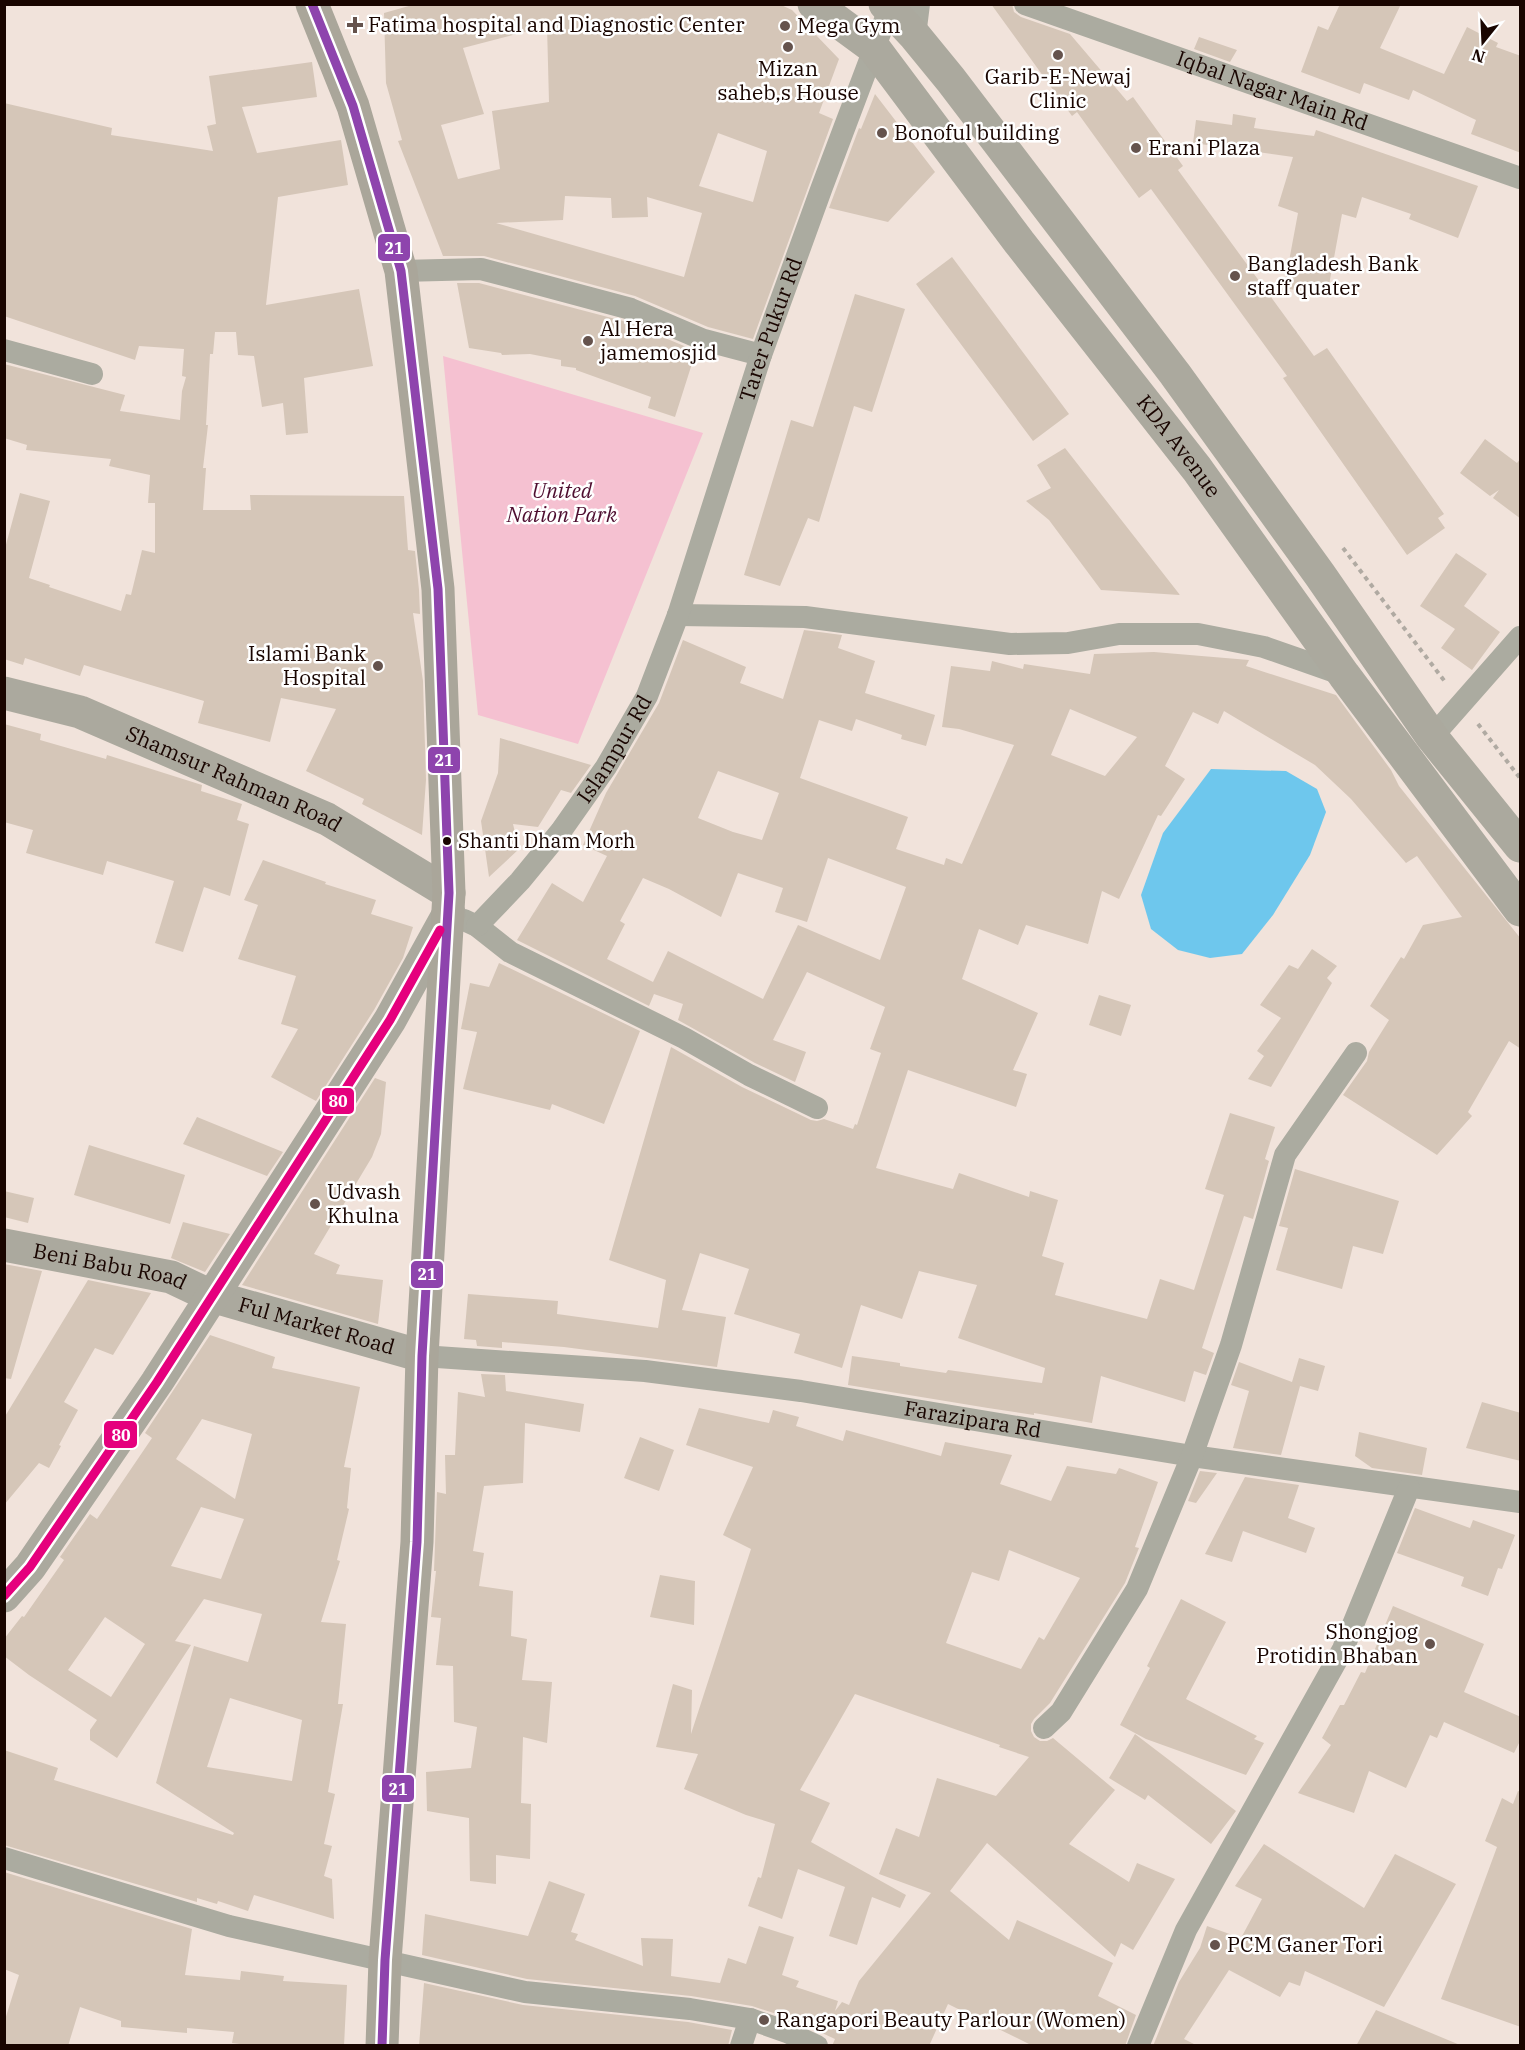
<svg xmlns="http://www.w3.org/2000/svg" width="1525" height="2050" viewBox="0 0 1525 2050" font-family="'IBM Plex Serif',serif">
<style>
.green{fill:#f5c1d1}
.water{fill:#6ec7ed}
.building{fill:#d5c6b8;fill-rule:evenodd}
.lines{fill:none;stroke-linecap:round;stroke-linejoin:round}
.path{stroke:#b0aaa2;stroke-width:4;stroke-dasharray:4.5 4.5;stroke-linecap:butt}
.street{stroke:#ababa0;stroke-width:22}
.secondary{stroke:#aba99e;stroke-width:33}
.highway{stroke:#aaa69a;stroke-width:33}
.bus-1-casing{stroke:#fff;stroke-width:14}
.bus-2-casing{stroke:#fff;stroke-width:14}
.bus-1{stroke:#8e44ad;stroke-width:9}
.bus-2{stroke:#e5007d;stroke-width:9}
.poi-dot{fill:#65534d;stroke:#fff;stroke-width:2}
.bus-dot{fill:#190500;stroke:#fff;stroke-width:2}
.labels{text-anchor:middle;stroke-width:5;stroke-linejoin:round;paint-order:stroke}
.bus-label{font-size:20px;fill:#190500;stroke:#fff;text-anchor:start}
.poi-label{font-size:21px;fill:#190500;stroke:#fff;text-anchor:start}
.street-label{font-size:21px;fill:#190500;stroke:#fff}
.park-label{font-size:21px;font-style:italic;fill:#4e0e30;stroke:#fff}
.line-badge{stroke:#fff;stroke-width:2}
.badge-label{font-size:16px;text-anchor:middle;font-weight:bold;fill:#fff}
</style>
<rect width="100%" height="100%" fill="#f1e3db"/>
<!-- green -->
<path class="green" d="M443,356L703,433L578,744L478,715Z"/>
<!-- water -->
<path class="water" d="M1211,769L1286,771L1317,789L1326,812L1310,855L1273,915L1242,954L1210,958L1178,950L1151,929L1141,895L1163,833Z"/>
<!-- building -->
<path class="building" d="M416,4H779L792,10L839,59L819,113L833,119L753,339L708,327L635,296L484,256H443L398,141L402,140L386,83L384,13ZM547,26L549,102L492,111L500,169L458,179L441,125L484,114L463,48ZM718,133L767,151L753,202L699,186ZM565,196L611,198L612,218L648,217L647,197L702,213L684,277L496,223L563,220Z
M991,4H1012L1014,12L1021,17L1070,34L1127,101L1133,97L1183,166L1178,170L1314,356L1327,348L1444,514L1438,518L1445,528L1407,555L1283,378L1287,376L1151,189L1139,198L1077,112L1072,116Z
M1340,4H1401L1380,48L1444,74L1467,27L1498,43L1496,47L1521,56V153L1471,134L1476,120L1413,90L1409,100L1364,83L1360,94L1301,72L1318,26L1328,30Z
M1199,37L1237,50L1230,62L1194,49Z
M312,62L317,97L242,107L257,153L341,140L348,185L278,197L266,305L359,289L373,366L304,378L308,433L286,435L283,403L262,407L254,356L238,355L236,332H215L213,354H210L206,425H208L203,468H206L203,510H251L250,495L404,496L408,550L415,551L419,590L420,614L413,613L423,681L426,780L422,835L362,804L364,799L306,771L336,709L281,698L270,742L198,723L204,701L84,665L80,676L25,658L23,665L4,659V552L20,493L50,501L29,578L50,585L49,587L121,611L126,594L131,595L142,550L155,553V503H148L150,475L109,466L111,459L26,450L27,445L4,438V364L125,395L120,411L180,420L182,391L186,377L182,376L184,349L139,346L135,360L4,316V103L112,128L111,135L213,151L207,126L216,124L209,76Z
M875,94L935,172L888,222L829,208L859,128L861,129Z
M1233,114L1256,118L1254,128L1314,136L1316,130L1478,186L1458,238L1409,219L1411,214L1362,197L1356,218L1342,214L1327,296L1284,288L1298,213L1278,206L1293,157L1193,143L1196,120L1232,125Z
M952,257L1069,414L1033,441L916,284Z
M457,283H479L627,322L696,351L675,417L648,408L651,397L576,370V368L561,366V360L530,354L502,355L501,353L469,348Z
M855,294L905,309L872,412L854,406L819,522L808,518L780,586L744,575L791,420L813,427Z
M1485,439L1517,463L1521,458V519L1493,498L1499,490L1490,496L1460,473Z
M1065,448L1180,595L1101,590L1049,520L1026,501L1051,488L1037,465Z
M1456,553L1487,574L1464,606L1500,632L1472,670L1441,648L1455,629L1420,606Z
M804,630L842,635L838,648L875,661L865,693L935,715L926,746L901,739L902,735L856,719L852,731L819,720L800,778L908,817L896,849L944,865L946,858L962,864L1014,745L959,729L942,727L951,666L990,671L992,661L1023,669L1024,664L1090,674L1094,654L1154,652L1249,660L1246,666L1336,695L1391,770L1399,786L1521,939V1049L1509,1041L1468,1112L1472,1116L1437,1155L1343,1095L1367,1061L1369,1052L1389,1020L1370,1006L1401,957L1404,959L1423,925L1462,917L1417,856L1406,863L1351,799L1315,765L1224,711L1218,724L1193,712L1165,766L1185,779L1161,816L1158,815L1119,899L1102,891L1088,944L1026,925L1018,945L979,929L962,979L1038,1013L1013,1070L1027,1074L1016,1107L908,1070L876,1168L953,1189L959,1173L1029,1197L1030,1191L1058,1200L1042,1256L1064,1263L1055,1295L1147,1319L1160,1279L1194,1290L1224,1195L1205,1189L1230,1113L1275,1127L1265,1159L1269,1161L1253,1219L1244,1216L1202,1348L1214,1353L1206,1375L1194,1371L1185,1402L1101,1376L1092,1423L1034,1413V1415L988,1408L848,1385L852,1356L900,1363V1366L946,1373L948,1370L1042,1383L1045,1368L958,1338L977,1285L919,1271L902,1319L861,1305L842,1368L794,1353L800,1334L734,1314L749,1269L700,1253L682,1310L726,1317L717,1367L564,1347L502,1342V1348L477,1346L476,1340L464,1339L468,1294L558,1301L557,1314L658,1328L666,1280L609,1260L671,1047L742,1087L811,1120L817,1121L824,1119L853,1129L855,1124L857,1125L881,1053L870,1049L885,1007L807,972L773,1040L806,1052L795,1082L755,1063L678,1020L683,1004L654,994L649,1006L517,940L552,883L583,902L607,856L583,845L606,793L659,703L683,640L746,667L740,683L783,699ZM1070,709L1137,737L1105,776L1051,755ZM718,771L779,793L762,840L733,832L698,818ZM828,858L906,887L880,960L798,925L763,999L668,951L653,982L607,959L625,924L620,921L643,878L669,889L721,917L738,873L783,888L775,912L807,922Z
M4,724L41,734L40,740L106,759L107,755L202,785L201,791L242,804L237,820L249,824L230,896L204,887L183,952L155,943L174,881L107,861L103,875L26,853L33,830L4,822Z
M500,738L591,765L571,793L561,790L538,827L513,824L519,849L489,877L481,821L498,773Z
M263,860L326,882L325,884L376,900L371,914L413,927L403,958L374,1010L316,1101L271,1077L298,1029L281,1024L296,976L238,959L258,905L244,900Z
M1312,949L1337,966L1327,978L1332,983L1271,1087L1248,1079L1264,1056L1257,1051L1281,1018L1260,1005L1289,965L1298,969Z
M499,963L640,1031L604,1124L552,1104L550,1110L463,1089L477,1032L461,1029L470,983L489,987Z
M1099,995L1131,1005L1121,1036L1089,1025Z
M375,1078L386,1082L381,1134L372,1157L314,1254L340,1265L336,1274L383,1280L378,1324L242,1285Z
M197,1117L283,1152L267,1176L183,1144Z
M89,1145L185,1175L170,1224L74,1195Z
M1295,1169L1399,1201L1383,1254L1353,1246L1342,1289L1276,1270L1288,1228L1279,1226Z
M4,1191L34,1198L28,1223L4,1217Z
M183,1222L230,1234L205,1272L171,1258Z
M4,1264L42,1271L11,1379L4,1378Z
M88,1280L151,1293L113,1355L95,1348L64,1402L78,1410L59,1445L61,1446L49,1468L39,1463L4,1505V1418Z
M210,1335L275,1357L272,1368L360,1387L344,1467L351,1468L347,1508L349,1509L337,1560L340,1561L321,1622L346,1624L338,1704H343L328,1792L335,1794L324,1844L332,1846L324,1876L332,1879L334,1919L254,1895L248,1911L218,1901L217,1904L197,1898V1902L4,1845V1750L58,1768L54,1780L233,1835L234,1833L156,1783L194,1646L248,1662L262,1614L204,1599L175,1641L191,1645L117,1758L90,1740V1730L97,1720L29,1675L4,1656V1639L22,1616L24,1617L64,1560L60,1557L90,1514L97,1519L152,1438L145,1433ZM202,1419L252,1434L235,1499L176,1459ZM201,1507L244,1519L221,1579L171,1566ZM105,1617L145,1644L111,1697L68,1670ZM230,1698L302,1720L292,1781L207,1767Z
M1299,1358L1325,1366L1318,1391L1300,1386L1281,1455L1233,1448L1249,1391L1231,1385L1239,1362L1292,1382Z
M481,1374L505,1375L506,1391L584,1404L580,1432L525,1423L523,1483L484,1486L473,1551L484,1553L479,1586L513,1591L511,1636L527,1639L522,1680L552,1682L547,1743L523,1737L521,1803L531,1804L530,1859L496,1855V1884L470,1881L469,1818L427,1811L426,1772L471,1768L477,1727L454,1722L453,1666L436,1665L441,1618L431,1617L436,1571H434L437,1492L446,1494L445,1455H455L458,1392L485,1397Z
M1482,1402L1521,1413V1461L1466,1448Z
M699,1408L769,1423L773,1410L799,1417L796,1426L843,1441L846,1430L941,1456L945,1442L1012,1455L1000,1484L1051,1501L1067,1466L1116,1474L1119,1468L1158,1482L1135,1547L1139,1548L1125,1583L1050,1703L1034,1719L1031,1724V1731L1034,1737L1040,1741H1047L1053,1738L1115,1790L1069,1844L1129,1882L1137,1863L1175,1879L1133,1950L1121,1943L1115,1957L987,1843L950,1891L1009,1940L1017,1920L1113,1963L1098,1996L1136,2015L1125,2046H1033L948,2004L929,2046H832L835,2039L792,2019L752,2006L691,1996L527,1979L422,1955L425,1914L528,1936L549,1881L585,1894L571,1932L578,1934L575,1940L643,1966L641,1938L673,1939L671,1976L720,1983L728,1958L746,1964L759,1926L794,1937L782,1975L799,1981L796,1987L838,2001L835,2011L842,2002L849,2005L859,1981L931,1893L879,1874L896,1828L919,1837L937,1778L996,1796L1029,1757L999,1747L1000,1745L855,1694L800,1790L830,1803L811,1842L906,1895L900,1908L872,1897L857,1945L829,1936L845,1887L798,1869L782,1919L748,1906L758,1877L761,1878L775,1824L746,1815L684,1789L698,1754L656,1747L673,1684L692,1690L691,1734L751,1549L723,1535L753,1467L686,1445ZM1009,1550L1080,1578L1044,1640L1039,1637L1021,1669L946,1643L972,1572L999,1581Z
M1359,1432L1427,1448L1422,1475L1372,1468L1355,1456Z
M640,1437L674,1450L659,1491L624,1478Z
M1200,1471L1217,1473L1196,1503L1188,1501Z
M1245,1477L1299,1485L1288,1518L1315,1528L1306,1553L1243,1531L1232,1562L1205,1554Z
M1415,1508L1470,1528L1473,1520L1515,1535L1502,1569L1498,1568L1488,1596L1461,1586L1464,1577L1397,1553Z
M660,1575L695,1581L694,1625L650,1617Z
M1181,1599L1226,1622L1186,1699L1257,1736L1254,1739L1264,1743L1246,1775L1146,1739L1120,1725L1150,1668L1147,1666Z
M1393,1606L1484,1644L1464,1692L1521,1717V1739L1514,1753L1444,1722L1437,1738L1430,1735L1406,1788L1369,1771L1354,1813L1298,1793L1331,1745L1322,1738L1340,1705H1344L1361,1672L1365,1673Z
M1135,1734L1236,1811L1211,1844L1148,1795L1145,1800L1109,1778Z
M1518,1791L1521,1792V2027L1441,1999L1497,1847L1485,1841L1502,1798L1513,1804Z
M1264,1844L1364,1908L1395,1854L1456,1884L1384,2007L1305,1971L1300,1986L1289,1982L1280,1997L1229,1970L1184,2039L1198,2046H1153L1179,1982L1200,1948L1207,1926L1241,1938L1262,1899L1235,1886Z
M4,1872L192,1929L185,1975L240,1980L241,1971L284,1976L283,1981L347,1985L344,2046H255L232,2043L234,2032L187,2028V2033L121,2027V2021L80,2007L68,2046H4V2023L19,1975L4,1969Z
M424,1983L523,2005L688,2022L732,2030L728,2046H419Z
M1376,2010L1460,2045V2046H1356Z"/>
<g class="lines">
<!-- path -->
<path class="path" d="M1343,548L1446,683
M1478,724L1520,778"/>
<!-- street -->
<g class="street">
<path id="s1" d="M1025,4L1520,178"/>
<path d="M915,36L919,4"/>
<path d="M401,271L481,269L631,309L704,340L761,355"/>
<path d="M4,350L92,374"/>
<path d="M678,615L805,617L1010,644L1068,643L1119,634H1198L1264,647L1344,675"/>
<path d="M1432,737L1520,637"/>
<path d="M464,920L477,926L510,952L684,1038L749,1075L817,1108"/>
<path id="s2" d="M477,926L520,881L561,831L606,767L647,696L678,615L761,355L822,187L891,4"/>
<path id="s3" d="M422,1356L645,1371L801,1391L1192,1456L1520,1502"/>
<path d="M1044,1728L1061,1712L1137,1589L1192,1456L1231,1345L1285,1155L1356,1053"/>
<path d="M4,1858L229,1926L525,1992L690,2009L750,2019L787,2032L817,2046"/>
<path d="M741,2046L750,2019"/>
<path d="M1138,2046L1186,1930L1343,1649L1409,1488"/>
</g>
<!-- secondary -->
<g class="secondary">
<path id="s4" d="M814,4L874,48L1019,242L1197,469L1344,675L1520,910"/>
<path d="M885,4L915,36L951,80L1175,374L1320,575L1432,737L1520,846"/>
<path id="s5" d="M4,693L80,712L327,819L449,893"/>
<path id="s6" d="M4,1245L171,1277L211,1296L422,1356"/>
<path d="M4,1596L30,1567L157,1382L390,1020L449,913"/>
</g>
<!-- highway -->
<path class="highway" d="M312,4L353,106L401,271L438,589L449,893L422,1356L417,1542L385,1960L382,2046"/>
<!-- bus-1 casing -->
<g class="bus-1-casing">
<path id="bus-1" d="M312,4L353,106L401,271L438,589L449,893L422,1356L417,1542L385,1960L382,2046"/>
</g>
<!-- bus-2 casing -->
<g class="bus-2-casing">
<path id="bus-2" d="M4,1596L30,1567L157,1382L390,1020L440,930"/>
</g>
<!-- bus-1 -->
<use href="#bus-1" class="bus-1"/>
<!-- bus-2 -->
<use href="#bus-2" class="bus-2"/>
</g>
<!-- markers -->
<g class="poi-dot">
<path d="M352 16h6v6h6v6h-6v6h-6v-6h-6v-6h6z"/>
<circle cx="785" cy="26" r="6"/>
<circle cx="788" cy="47" r="6"/>
<circle cx="1058" cy="55" r="6"/>
<circle cx="882" cy="133" r="6"/>
<circle cx="1136" cy="148" r="6"/>
<circle cx="1235" cy="276" r="6"/>
<circle cx="588" cy="341" r="6"/>
<circle cx="378" cy="666" r="6"/>
<circle cx="315" cy="1204" r="6"/>
<circle cx="1430" cy="1644" r="6"/>
<circle cx="1215" cy="1945" r="6"/>
<circle cx="764" cy="2020" r="6"/>
</g>
<circle class="bus-dot" cx="447" cy="841" r="5"/>
<g class="labels">
<!-- bus labels -->
<g class="bus-label">
<text x="458" y="848">Shanti Dham Morh</text>
</g>
<!-- poi labels -->
<g class="poi-label">
<text x="368" y="32">Fatima hospital and Diagnostic Center</text>
<text x="797" y="33">Mega Gym</text>
<text x="788" y="76" text-anchor="middle">Mizan<tspan x="788" dy="24">saheb,s House</tspan></text>
<text x="1058" y="84" text-anchor="middle">Garib-E-Newaj<tspan x="1058" dy="24">Clinic</tspan></text>
<text x="894" y="140">Bonoful building</text>
<text x="1148" y="155">Erani Plaza</text>
<text x="1247" y="271">Bangladesh Bank<tspan x="1247" dy="24">staff quater</tspan></text>
<text x="600" y="336">Al Hera<tspan x="600" dy="24">jamemosjid</tspan></text>
<text x="366" y="661" text-anchor="end">Islami Bank<tspan x="366" dy="24">Hospital</tspan></text>
<text x="327" y="1199">Udvash<tspan x="327" dy="24">Khulna</tspan></text>
<text x="1418" y="1639" text-anchor="end">Shongjog<tspan x="1418" dy="24">Protidin Bhaban</tspan></text>
<text x="1227" y="1952">PCM Ganer Tori</text>
<text x="776" y="2027">Rangapori Beauty Parlour (Women)</text>
</g>
<!-- street labels -->
<g class="street-label">
<text dy="7" stroke="none"><textPath href="#s1" startOffset="262">Iqbal Nagar Main Rd</textPath></text>
<text dy="7" stroke="none"><textPath href="#s2" startOffset="674">Tarer Pukur Rd</textPath></text>
<text dy="7" stroke="none"><textPath href="#s4" startOffset="576">KDA Avenue</textPath></text>
<text dy="7" stroke="none"><textPath href="#s2" startOffset="225">Islampur Rd</textPath></text>
<text dy="7" stroke="none"><textPath href="#s5" startOffset="246">Shamsur Rahman Road</textPath></text>
<text dy="7" stroke="none"><textPath href="#s6" startOffset="108">Beni Babu Road</textPath></text>
<text dy="7" stroke="none"><textPath href="#s6" startOffset="324">Ful Market Road</textPath></text>
<text dy="7" stroke="none"><textPath href="#s3" startOffset="555">Farazipara Rd</textPath></text>
</g>
<!-- park labels -->
<g class="park-label">
<text x="562" y="498">United<tspan x="562" dy="24">Nation Park</tspan></text>
</g>
</g>
<g class="line-badge">
<rect x="377" y="233" width="34" height="29" rx="6" fill="#8e44ad"/>
<rect x="427" y="746" width="34" height="28" rx="6" fill="#8e44ad"/>
<rect x="321" y="1087" width="34" height="28" rx="6" fill="#e5007d"/>
<rect x="410" y="1260" width="34" height="29" rx="6" fill="#8e44ad"/>
<rect x="103" y="1420" width="35" height="29" rx="6" fill="#e5007d"/>
<rect x="381" y="1774" width="34" height="29" rx="6" fill="#8e44ad"/>
</g>
<g class="badge-label">
<text x="394" y="254">21</text>
<text x="444" y="766">21</text>
<text x="338" y="1107">80</text>
<text x="427" y="1280">21</text>
<text x="121" y="1441">80</text>
<text x="398" y="1795">21</text>
</g>
<!-- border -->
<rect width="1525" height="2050" fill="none" stroke="#190500" stroke-width="12"/>
<!-- north arrow -->
<g transform="translate(1483 42) rotate(198)" stroke="#ffffff" stroke-width="4.5" paint-order="stroke">
<path d="M0-4.5L10 22L0 15L-10 22Z" fill="#190500"/>
<text y="-9" font-size="16" font-weight="bold" text-anchor="middle" fill="#190500">N</text>
</g>
</svg>
